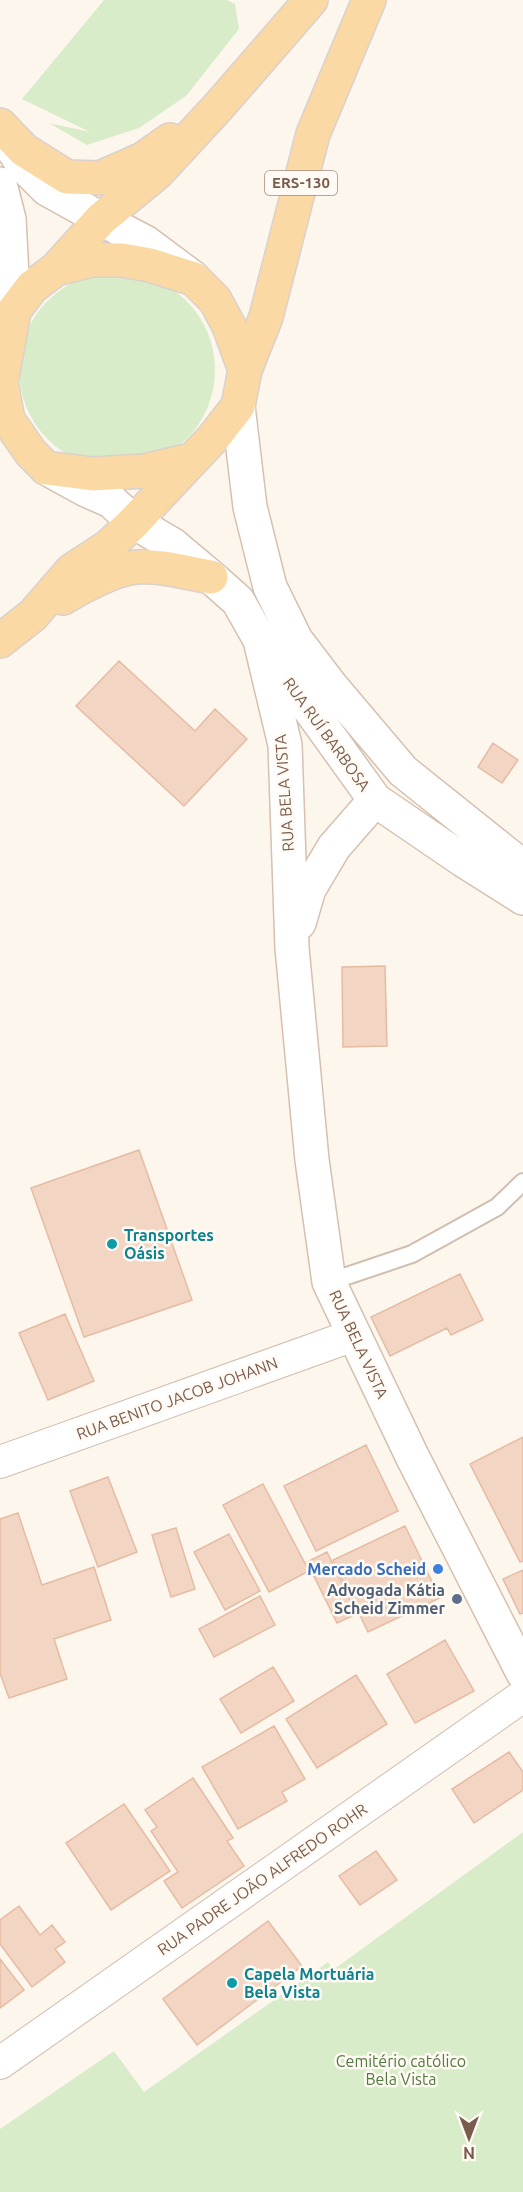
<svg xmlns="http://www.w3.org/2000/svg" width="523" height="2192" viewBox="0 0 523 2192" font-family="Ubuntu,sans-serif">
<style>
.green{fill:#d8ecc9}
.building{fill:#f3d5c3;stroke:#e6bba3;stroke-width:1.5}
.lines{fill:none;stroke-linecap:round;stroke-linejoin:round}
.service-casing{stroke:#d1beb0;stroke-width:20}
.minor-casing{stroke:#d1beb0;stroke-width:34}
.secondary-casing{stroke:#d6c0b0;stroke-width:36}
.primary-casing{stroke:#dad1cd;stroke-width:36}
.service{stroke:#fff;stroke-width:16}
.minor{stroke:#fff;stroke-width:32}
.secondary{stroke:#fff;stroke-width:33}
.primary{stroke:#fbd9a5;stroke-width:33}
.culture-dot{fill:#0f9aa8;stroke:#fffaf3;stroke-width:2}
.shop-dot{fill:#3f7fe0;stroke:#fffaf3;stroke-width:2}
.service-dot{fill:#5c6f8a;stroke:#fffaf3;stroke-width:2}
.labels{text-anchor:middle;stroke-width:5;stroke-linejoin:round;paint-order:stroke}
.shield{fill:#fffaf3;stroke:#a28b7f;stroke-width:1.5}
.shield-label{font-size:15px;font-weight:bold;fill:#7a5c4d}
.street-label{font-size:16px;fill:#7a5c4d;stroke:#fffaf3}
.culture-label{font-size:16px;font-weight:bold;fill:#0d838f;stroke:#fffaf3;text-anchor:start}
.shop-label{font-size:16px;font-weight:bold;fill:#366cbe;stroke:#fffaf3;text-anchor:end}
.service-label{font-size:16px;font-weight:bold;fill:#4e5e75;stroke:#fffaf3;text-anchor:end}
.park-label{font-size:16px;fill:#537a41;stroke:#fffaf3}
</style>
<rect width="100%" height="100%" fill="#fdf6ec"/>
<!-- green -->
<path class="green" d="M104,0H227L235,4L239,29L186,96L139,128L87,145L49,123L90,132L22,99Z
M19 370a98 98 0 1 1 196 0a98 98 0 1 1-196 0Z
M523,1832V2192H0V2129L114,2051L144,2092L328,1962L333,1970Z"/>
<!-- building -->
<path class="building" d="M119,661L195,731L215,709L247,739L184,806L76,706Z
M493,743L518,760L502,783L478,767Z
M385,966L387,1046L343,1047L342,967Z
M139,1150L192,1300L84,1337L31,1188Z
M460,1274L483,1320L451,1335L447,1328L390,1356L371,1317Z
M65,1314L94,1381L48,1400L19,1333Z
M523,1437V1561L520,1562L470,1464Z
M366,1445L398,1511L316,1551L284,1486Z
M108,1477L137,1552L98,1567L70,1491Z
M263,1484L309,1571L269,1592L223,1505Z
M18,1513L42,1585L94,1567L111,1620L54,1639L67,1679L9,1698L0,1673V1519Z
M405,1526L440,1598L368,1632L333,1560Z
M176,1528L195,1589L171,1597L152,1535Z
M229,1534L260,1591L225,1610L194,1552Z
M327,1552L357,1614L337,1623L307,1562Z
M523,1570V1613L520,1614L503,1579Z
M260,1596L275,1625L214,1657L199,1629Z
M445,1640L474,1691L415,1723L387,1674Z
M273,1667L294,1701L241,1733L220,1699Z
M356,1675L387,1724L317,1768L286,1719Z
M274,1726L305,1779L282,1792L287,1801L238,1829L202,1767Z
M509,1752L523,1772V1790L474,1823L452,1789Z
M193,1778L233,1838L227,1841L244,1866L182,1908L164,1881L178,1872L151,1831L157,1827L145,1810Z
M124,1804L170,1871L111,1910L66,1843Z
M376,1851L397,1880L360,1905L339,1876Z
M19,1906L40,1935L52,1925L65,1942L55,1949L65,1962L32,1987L0,1944V1920Z
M268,1921L302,1966L197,2045L163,1999Z
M0,1959L24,1990L0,2008Z"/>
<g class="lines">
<!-- service casing -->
<g class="service-casing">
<path id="service" d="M329,1282L412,1254L497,1207L523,1182"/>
</g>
<!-- minor casing -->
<g class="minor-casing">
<path id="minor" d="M0,1462L354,1335
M0,2063L523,1696"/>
</g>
<!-- secondary casing -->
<g class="secondary-casing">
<path id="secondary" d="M7,140L23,165L47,189L101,219L145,242L192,277
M0,184L9,219L14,312
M238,406L250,507L270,587L296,640L331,686L403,771L523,867
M46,468L86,490L111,501L134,522L173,545L211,577L238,601L260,640L375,800L463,860L523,898
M260,640L285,745L292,948L312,1160L329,1282L412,1456L523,1673
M299,923L309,889L334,847L375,800"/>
</g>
<!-- primary casing -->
<g class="primary-casing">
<path id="primary" d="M0,125L24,150L67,177L100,178L143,159L170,140
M56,269L92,260H122L150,265L194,279L215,300L229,326L245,370
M14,312L1,382L8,420L31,453L46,468L93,474L144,471L191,460
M0,329L32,287L56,269L101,219L157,173L219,106L311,0
M63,598C83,586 113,569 137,567C161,565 187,573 211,577
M0,641L33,615L72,570L109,546L134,522L213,438L238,406L245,370L266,317L313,134L369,0"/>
</g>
<!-- service -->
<use href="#service" class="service"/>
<!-- minor -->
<use href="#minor" class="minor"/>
<!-- secondary -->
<use href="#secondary" class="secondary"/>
<!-- primary -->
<use href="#primary" class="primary"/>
</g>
<!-- markers -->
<g class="culture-dot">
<circle cx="112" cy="1244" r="6"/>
<circle cx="232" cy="1983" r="6"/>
</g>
<circle class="shop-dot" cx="438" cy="1569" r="6"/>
<circle class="service-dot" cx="457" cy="1599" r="6"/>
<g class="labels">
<!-- shield labels -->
<rect class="shield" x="265" y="171" width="72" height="24" rx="4.5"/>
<g class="shield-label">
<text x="301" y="188">ERS-130</text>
</g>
<!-- street labels -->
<g class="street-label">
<text transform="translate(327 734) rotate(54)" y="6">RUA RUÍ BARBOSA</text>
<text transform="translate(284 793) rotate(-94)" y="6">RUA BELA VISTA</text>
<text transform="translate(359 1344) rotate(65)" y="6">RUA BELA VISTA</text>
<text transform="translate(177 1398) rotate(-20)" y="6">RUA BENITO JACOB JOHANN</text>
<text transform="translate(262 1879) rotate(-35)" y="6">RUA PADRE JOÃO ALFREDO ROHR</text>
</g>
<!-- culture labels -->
<g class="culture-label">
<text x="124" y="1241">Transportes<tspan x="124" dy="18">Oásis</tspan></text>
<text x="244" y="1980">Capela Mortuária<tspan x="244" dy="18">Bela Vista</tspan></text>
</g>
<!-- shop labels -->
<g class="shop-label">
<text x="426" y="1575">Mercado Scheid</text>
</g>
<!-- service labels -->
<g class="service-label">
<text x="445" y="1596">Advogada Kátia<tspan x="445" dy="18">Scheid Zimmer</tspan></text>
</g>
<!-- park labels -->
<g class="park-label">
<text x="401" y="2067">Cemitério católico<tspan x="401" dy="18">Bela Vista</tspan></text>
</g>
</g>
<!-- north arrow -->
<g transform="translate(469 2138) rotate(180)" stroke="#fffaf3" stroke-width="4.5" paint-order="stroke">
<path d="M0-4.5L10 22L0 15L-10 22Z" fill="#7a5c4d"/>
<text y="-9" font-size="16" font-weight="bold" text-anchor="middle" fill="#7a5c4d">N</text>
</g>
</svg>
